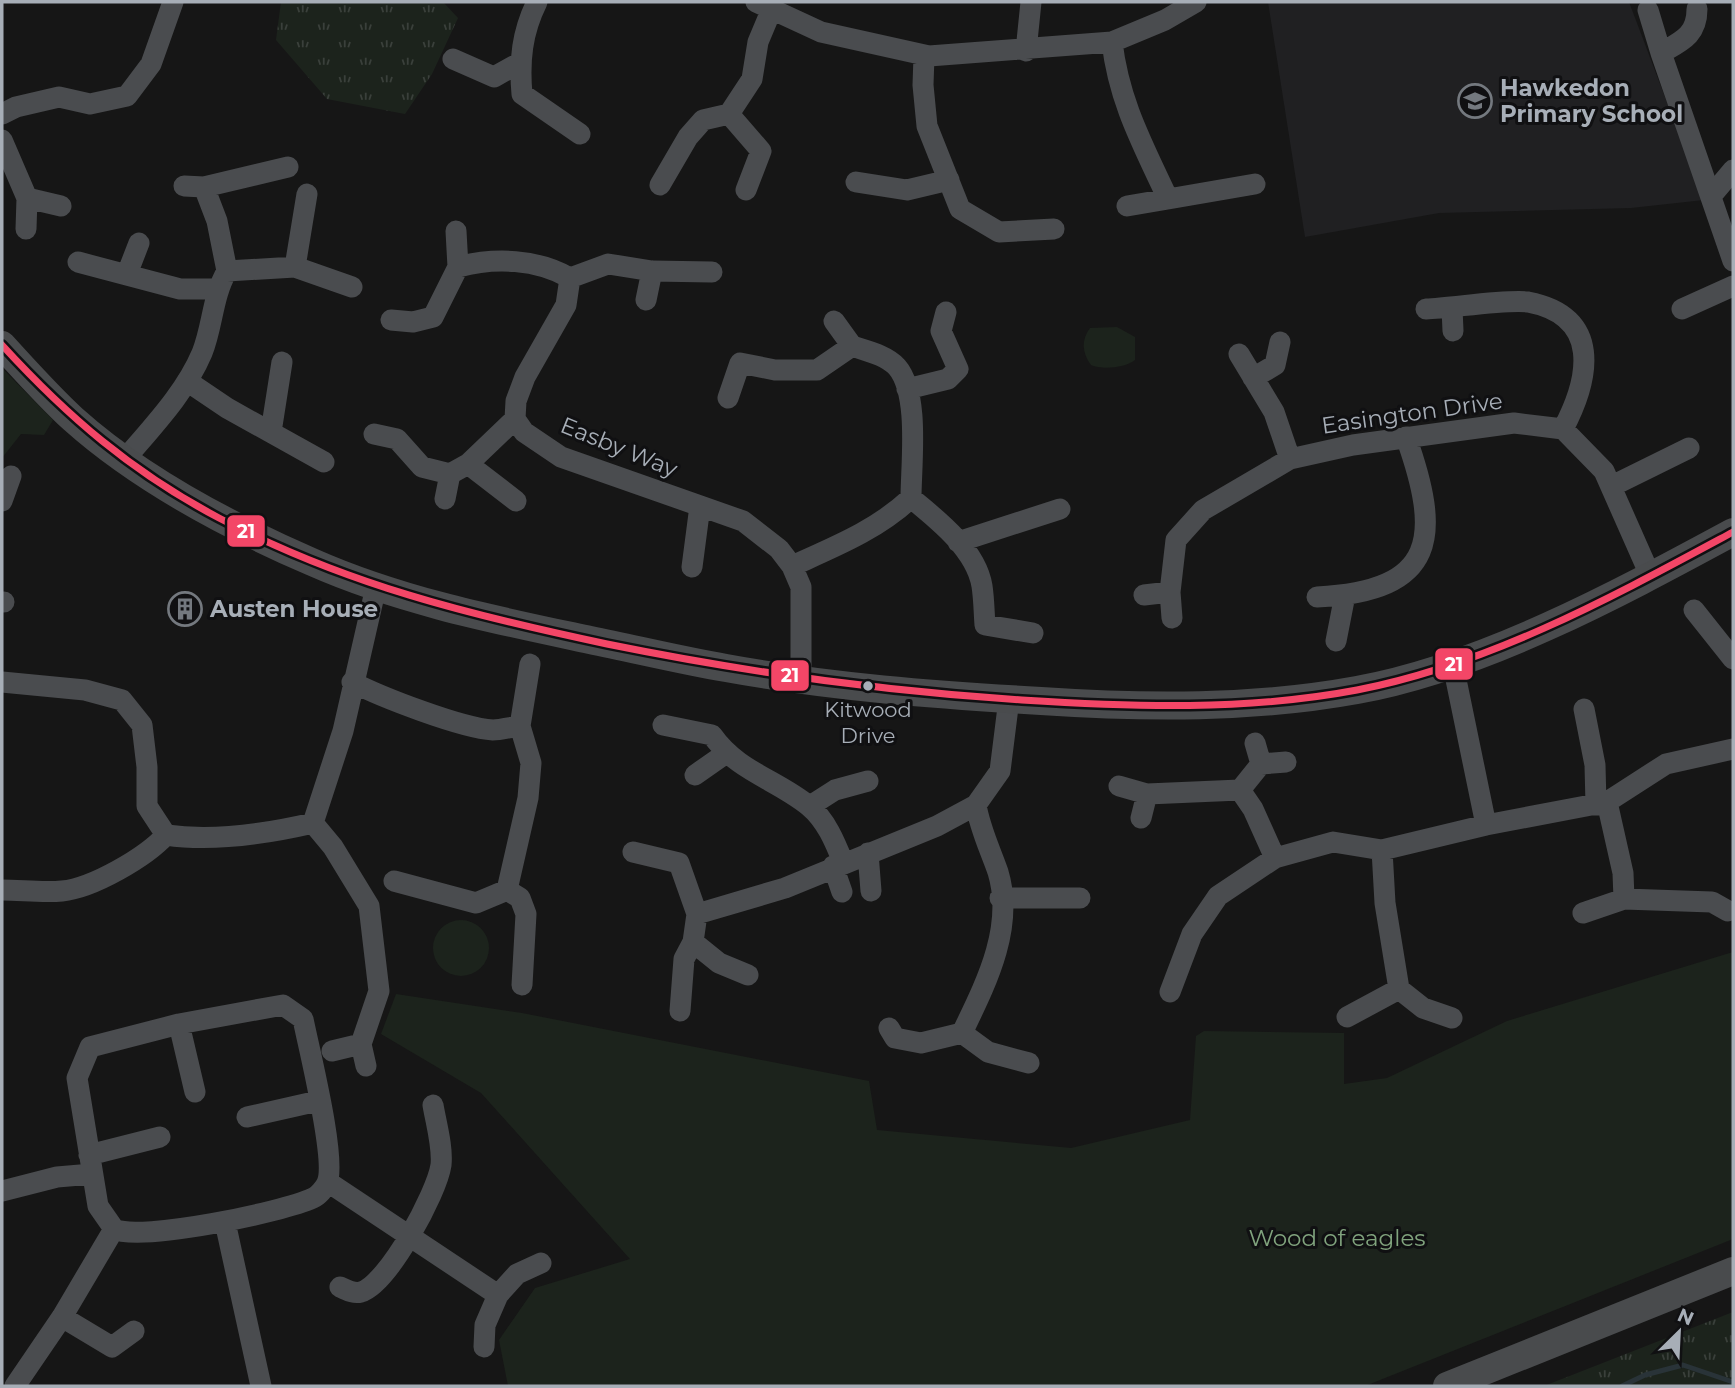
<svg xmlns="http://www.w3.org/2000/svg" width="1735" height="1388" viewBox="0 0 1735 1388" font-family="Montserrat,sans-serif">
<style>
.built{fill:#202022}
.grass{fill:url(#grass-tufts)}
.park{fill:#1c231c}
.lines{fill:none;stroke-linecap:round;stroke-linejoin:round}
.stream{stroke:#293338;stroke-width:5}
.street{stroke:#4a4c4f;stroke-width:21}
.secondary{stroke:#494b4d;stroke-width:28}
.bus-1-casing{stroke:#101012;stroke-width:12}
.bus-1{stroke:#f34667;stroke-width:7}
.bus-dot{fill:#a7aeb7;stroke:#101012;stroke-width:2.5}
.labels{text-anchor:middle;stroke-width:6;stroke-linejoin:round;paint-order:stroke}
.bus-label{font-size:21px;fill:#a7aeb7;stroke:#101012}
.poi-label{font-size:23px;font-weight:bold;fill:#a7aeb7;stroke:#101012;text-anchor:start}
.street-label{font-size:23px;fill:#a7aeb7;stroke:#101012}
.park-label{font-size:23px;fill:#80a37d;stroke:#101012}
.line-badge{stroke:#101012;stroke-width:2.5}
.badge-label{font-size:19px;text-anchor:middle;font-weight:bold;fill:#fff}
</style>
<defs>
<pattern id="grass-tufts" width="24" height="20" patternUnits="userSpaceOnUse" patternTransform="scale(1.75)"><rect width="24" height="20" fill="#1c231c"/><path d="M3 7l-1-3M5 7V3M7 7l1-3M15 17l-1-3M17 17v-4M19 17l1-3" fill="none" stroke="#3a403b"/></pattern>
</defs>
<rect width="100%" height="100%" fill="#161616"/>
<!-- built -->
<path class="built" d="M1268,2H1629L1704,200L1631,208L1439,213L1305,237Z"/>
<!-- grass -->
<path class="grass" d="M281,2H443L458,18L432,74L405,114L327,99L276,40Z
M1733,1312V1386H1544Z"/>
<!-- park -->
<path class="park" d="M1117,327L1135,337V360C1125,368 1102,370 1091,365C1082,353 1081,340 1090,328Z
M2,368L53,420L44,435L21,434L2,458Z
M433 948a28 28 0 1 1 56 0a28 28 0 1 1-56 0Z
M1733,952V1239L1365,1386H508L499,1340L535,1288L630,1259L481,1093L381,1034L396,994L522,1013L869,1081L877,1130L1071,1148L1190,1120L1196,1036L1204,1031L1344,1033V1084L1387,1078L1507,1021Z"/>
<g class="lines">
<!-- stream -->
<path class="stream" d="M1622,1386L1645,1375L1683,1365L1733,1382"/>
<!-- street -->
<path class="street" d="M537,2C522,32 519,61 522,94L580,134
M756,2L821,32L929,56L1112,42L1165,20L1196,2
M1697,9C1697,35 1682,41 1661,53L1733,261
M1648,10L1661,53
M1112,42C1119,102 1143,145 1168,199L1255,184
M1026,51L1031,2
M924,56L923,85L927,126L960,209L999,232L1054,229
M453,59L494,77L519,63
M2,114L16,107L59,97L90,104L127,96L151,64L173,2
M729,114L761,151L746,190
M2,140L27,198L61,206
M856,182L907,190L949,180
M660,185L688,137L703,120L729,114L752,79L758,42L771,11
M204,187L288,167
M1712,195L1733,170
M1127,206L1168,199
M26,229L27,198
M456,231L458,267C495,257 537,259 570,278
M78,262L180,289H217
M295,267L307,194
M227,271L295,267L352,287
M712,272L652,271L608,264L570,278L566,305L525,377L516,401L515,419L524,432L561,457L743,521L779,549L792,566L801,587V679
M127,274L139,243
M646,300L652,271
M1452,308L1453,331
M1426,309C1452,308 1507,299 1528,302C1602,316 1590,378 1563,429
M1682,309L1733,286
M391,320L413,322L433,317L458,267
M834,321L852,346
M1239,354L1274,412L1290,459
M1253,378L1275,365L1280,342
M187,381L227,408L324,462
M907,389L948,379L958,369L941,331L946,312
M728,398L740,363L775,370H817L852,346C867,351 886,355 897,367C920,394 911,464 911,498C877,530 834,547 792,566
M271,432L282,362
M374,434L397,439L422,467L450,474L468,464L515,419
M126,458C153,426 185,393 202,353C213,326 212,297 227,271L217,221L204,187L184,186
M468,464L516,501
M1612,486L1689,448
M911,498C938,520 976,550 982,586C984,599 984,612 985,625L1033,633
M445,499L450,474
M2,501L11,476
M958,542L1060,509
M692,567L700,506
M1144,595L1170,592
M1317,597C1438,591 1441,536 1406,437
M2,602H4
M1694,610L1733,659
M1172,618L1170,592L1176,540L1203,510L1290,459L1353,445L1514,423L1563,429L1604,471L1650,575
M1336,641L1345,595
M1453,665L1486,825
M2,682L85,690L122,700L142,725L147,767V806L166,835C215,842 266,834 313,823
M352,682C381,697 461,728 493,730C501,730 511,727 520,726L531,763L528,798L507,890
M1584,709L1595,765L1596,805
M663,725L712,735C738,772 776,779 809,806C826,820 835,842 843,862
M520,726L530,664
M1261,764L1286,762
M695,775L725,754
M1119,786L1147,794L1240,790L1253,809L1275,858
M1240,790L1261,764L1255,743
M1607,802L1623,873L1624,899L1712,902L1728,911
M810,806L835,790L868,781
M1141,818L1147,794
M313,823L333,847L369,906L379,991L361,1044L332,1051
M313,823L343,731L376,587
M633,852L679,863L697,914
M868,853L871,891
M833,866L842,892
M394,881L476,903L507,890
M2,890C21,890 43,893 62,891C93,888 146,857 166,835
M507,890L520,898L526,914L522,985
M1000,898H1080
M1583,913L1624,899
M748,975L719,963L693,942L697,914L785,888L937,826L976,805L1000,771L1009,699
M1399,989L1423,1008L1452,1018
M1170,992L1192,934L1218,896L1275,858L1333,842L1382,850L1486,825L1607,802L1666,764L1733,749
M283,1005L303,1019C309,1049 337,1160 327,1183C325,1188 318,1196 313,1198C283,1212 140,1242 114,1229L98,1206L77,1078L90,1047L179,1024Z
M680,1011L684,959L693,942
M1347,1017L1399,989L1385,903L1382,850
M179,1024L195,1092
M889,1028L895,1038L921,1043L962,1033C985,985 1015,928 998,872C990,849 980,829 976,805
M962,1033L988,1052L1029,1063
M361,1044L366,1066
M247,1117L318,1101
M89,1155L160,1137
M328,1182L498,1295L517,1274L541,1263
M2,1191L57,1177L92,1174
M225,1222L261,1386
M340,1287C347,1290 353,1294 361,1292C388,1284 437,1193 441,1165C443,1147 436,1123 433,1105
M62,1317L112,1347L134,1331
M484,1347L485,1325L498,1295
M15,1386L62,1317L114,1229"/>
<!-- secondary -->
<path class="secondary" d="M2,345C25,370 48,396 73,419C141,480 229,526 312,562C400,601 496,620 590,640C635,649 680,660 726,668C830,687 936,695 1041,701C1146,708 1253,709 1357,690C1484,667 1620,593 1733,532
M1447,1386L1733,1271"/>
<!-- bus-1 casing -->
<g class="bus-1-casing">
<path id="bus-1" d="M2,345C68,417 132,472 219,518C344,584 470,615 607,644C745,672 882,691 1022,700C1133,707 1246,711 1357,690C1491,664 1614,596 1733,532"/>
</g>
<!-- bus-1 -->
<use href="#bus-1" class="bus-1"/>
</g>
<!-- icons -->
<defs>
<g id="school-ring" transform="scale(1.75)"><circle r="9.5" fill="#101012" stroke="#74797f" stroke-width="1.5"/><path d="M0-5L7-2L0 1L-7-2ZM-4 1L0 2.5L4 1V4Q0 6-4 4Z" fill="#74797f"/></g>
<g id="building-ring" transform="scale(1.75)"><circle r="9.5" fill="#101012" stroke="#74797f" stroke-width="1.5"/><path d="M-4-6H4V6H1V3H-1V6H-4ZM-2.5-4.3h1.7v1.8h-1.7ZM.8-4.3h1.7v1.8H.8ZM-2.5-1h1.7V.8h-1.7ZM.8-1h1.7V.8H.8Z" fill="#74797f"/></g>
</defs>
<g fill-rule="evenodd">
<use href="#school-ring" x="1475" y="101"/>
<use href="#building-ring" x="185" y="609"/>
</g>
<!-- markers -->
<circle class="bus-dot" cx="868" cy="686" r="6"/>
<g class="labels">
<!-- bus labels -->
<g class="bus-label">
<text x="868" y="717">Kitwood<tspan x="868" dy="26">Drive</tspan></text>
</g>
<!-- poi labels -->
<g class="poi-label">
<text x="1500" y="96">Hawkedon<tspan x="1500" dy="26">Primary School</tspan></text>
<text x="210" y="617">Austen House</text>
</g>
<!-- street labels -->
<g class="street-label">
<text transform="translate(1412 413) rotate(-8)" y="8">Easington Drive</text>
<text transform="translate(619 447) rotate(22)" y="8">Easby Way</text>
</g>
<!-- park labels -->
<g class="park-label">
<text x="1337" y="1246">Wood of eagles</text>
</g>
</g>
<g class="line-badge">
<rect x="226" y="514" width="40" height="34" rx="7" fill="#f34667"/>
<rect x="1434" y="647" width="40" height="34" rx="7" fill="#f34667"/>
<rect x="770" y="659" width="40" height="33" rx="7" fill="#f34667"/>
</g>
<g class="badge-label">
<text x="246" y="538">21</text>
<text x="1454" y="671">21</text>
<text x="790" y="682">21</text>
</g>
<!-- border -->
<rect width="1735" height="1388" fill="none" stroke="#a7aeb7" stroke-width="7"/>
<!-- north arrow -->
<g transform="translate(1679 1332) rotate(24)" stroke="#101012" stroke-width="5" paint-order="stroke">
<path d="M0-5L12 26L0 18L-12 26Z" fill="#a7aeb7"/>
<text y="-10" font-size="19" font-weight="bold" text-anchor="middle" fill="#a7aeb7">N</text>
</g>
</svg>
